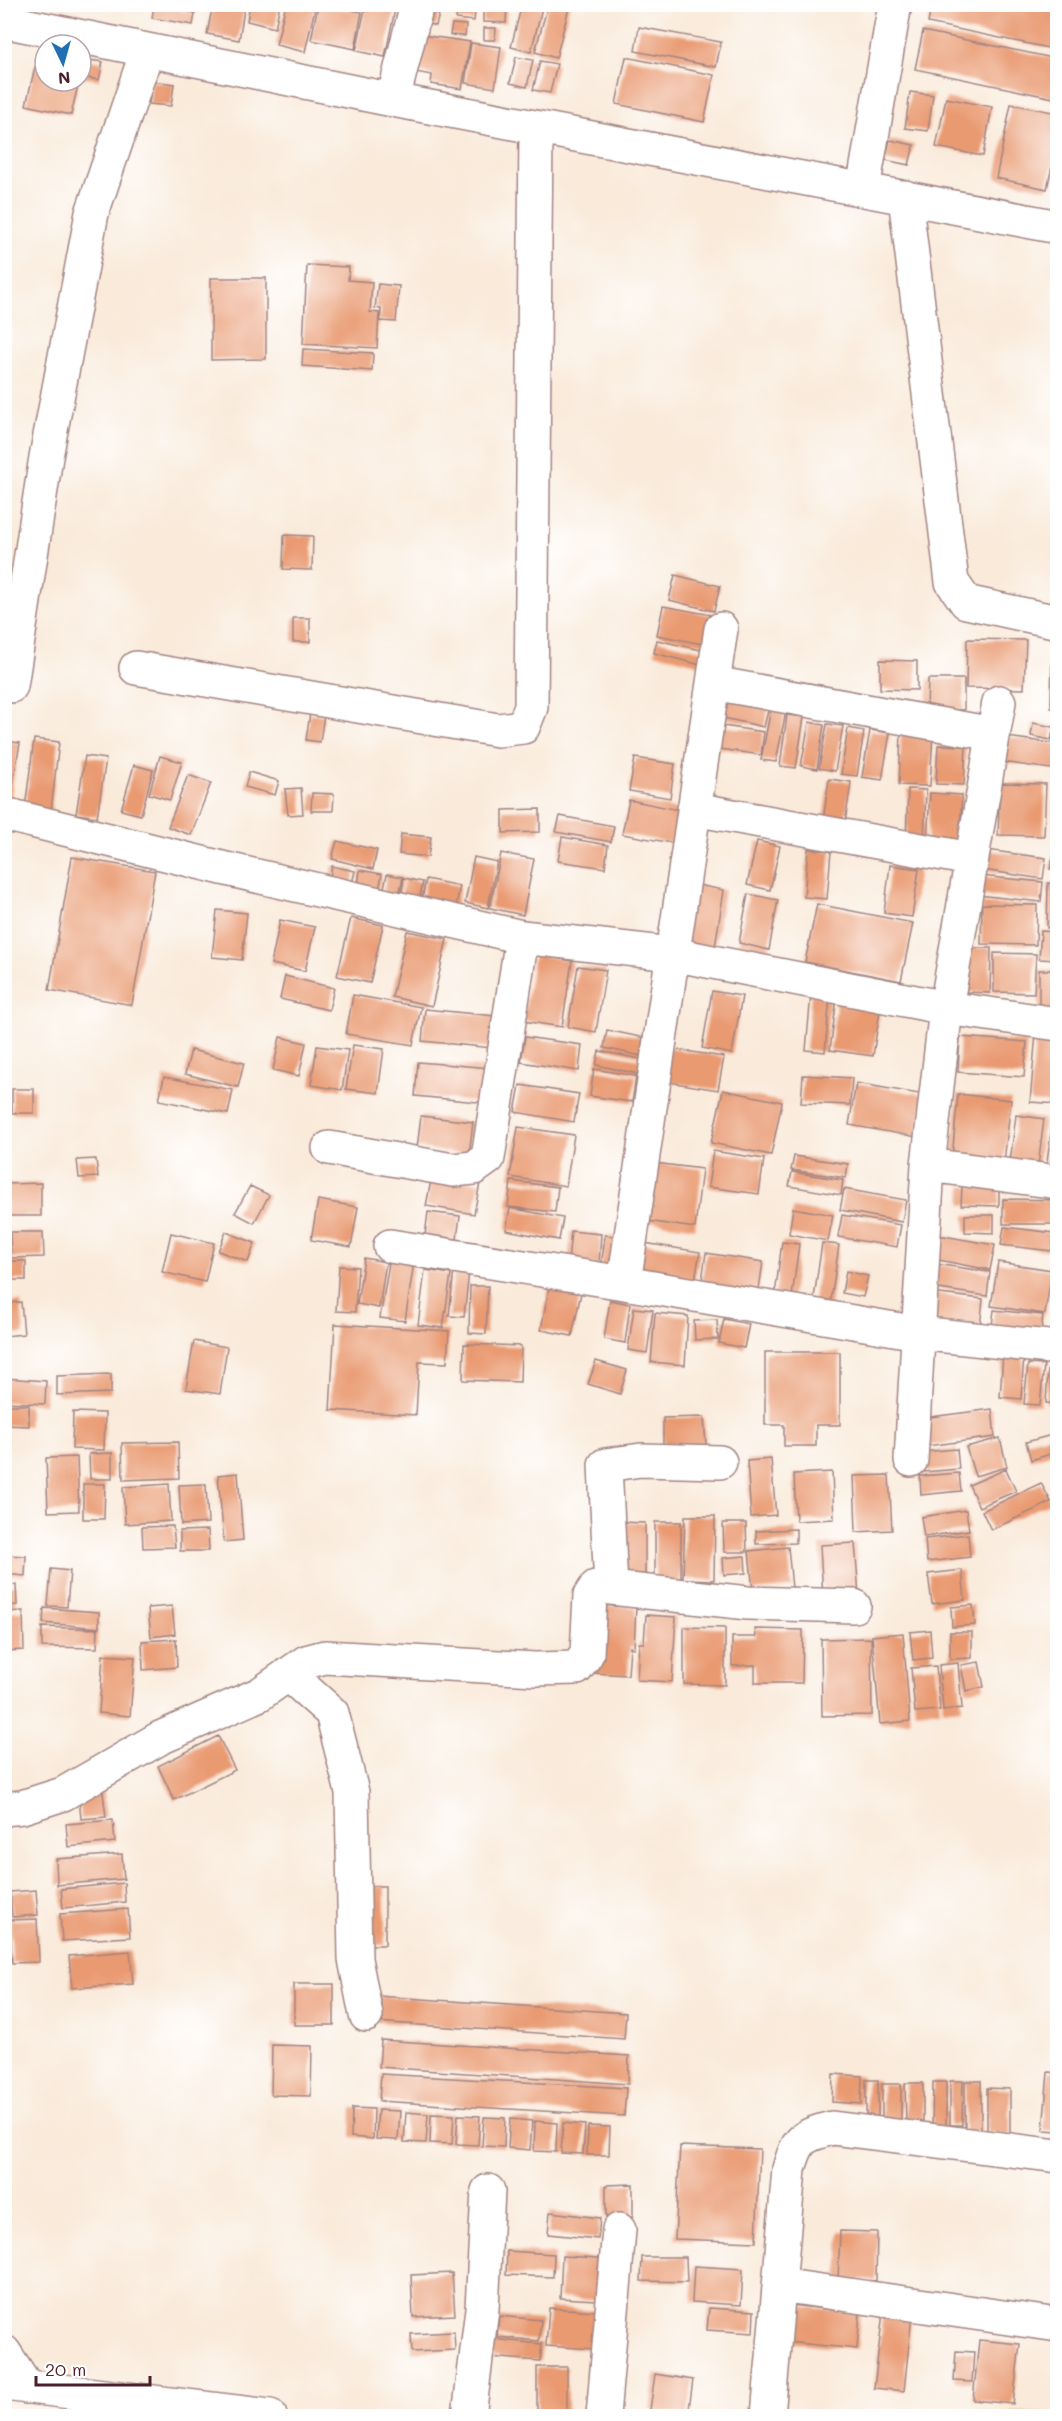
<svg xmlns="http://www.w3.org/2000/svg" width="1062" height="2421" viewBox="0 0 1062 2421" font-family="Mali,sans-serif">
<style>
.building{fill:#e99a71}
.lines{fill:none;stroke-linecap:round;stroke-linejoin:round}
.minor-casing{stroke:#a28482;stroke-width:36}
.minor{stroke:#fff;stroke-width:33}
</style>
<rect width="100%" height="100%" fill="#fff"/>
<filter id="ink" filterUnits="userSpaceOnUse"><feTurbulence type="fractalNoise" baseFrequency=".0167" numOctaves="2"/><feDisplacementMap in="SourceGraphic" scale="12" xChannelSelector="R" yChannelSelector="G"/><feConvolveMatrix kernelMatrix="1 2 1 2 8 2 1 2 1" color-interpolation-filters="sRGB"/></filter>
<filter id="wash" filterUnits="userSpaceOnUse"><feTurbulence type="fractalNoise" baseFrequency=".008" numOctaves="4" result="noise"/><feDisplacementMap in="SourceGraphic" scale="24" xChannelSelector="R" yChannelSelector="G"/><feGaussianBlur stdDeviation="1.35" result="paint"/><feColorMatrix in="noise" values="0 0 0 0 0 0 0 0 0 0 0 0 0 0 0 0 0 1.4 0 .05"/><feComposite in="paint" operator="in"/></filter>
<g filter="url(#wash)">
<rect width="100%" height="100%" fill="#f9eada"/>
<g id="blocks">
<!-- building -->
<path class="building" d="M173,4H199L198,10Z
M213,4H245L239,40L207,34Z
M250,4H280L275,28L247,21Z
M286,4H316L305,52L276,45Z
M318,4L362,12L355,49L311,40Z
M366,4H396L385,57L356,51Z
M458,4L476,5L474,21L456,19Z
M483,4H507L506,23L483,22Z
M522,4H543L531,52L511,47Z
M548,4H570L556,58L535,52Z
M932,4H1027L1058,11V50L928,23Z
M154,5L195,13L193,25L152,18Z
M421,9L439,14L436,26L418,21Z
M452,24L466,25L465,36L450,35Z
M639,27L721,42L716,67L635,51Z
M484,28H496L495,40H484Z
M923,31L1058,59V99L915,69Z
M421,35L470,42L462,89L431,84L432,75L415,72Z
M471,43L501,47L495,88L465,83Z
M516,57L533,60L527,87L510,83Z
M626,57L714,75L704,122L616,104Z
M81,59L103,62L99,80L81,77Z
M540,61L557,64L550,93L533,90Z
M35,67L45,69V81H79L71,115L26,105Z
M152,81L174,84L171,106L149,104Z
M910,92L933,95L928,131L905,128Z
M946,98L992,107L983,156L936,147Z
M1011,104L1058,113V139L1047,189L996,178Z
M890,140L914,145L909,165L885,160Z
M307,265L349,267L348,280L372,282L370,312L379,313L377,348L303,344Z
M211,278H266V359L211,360Z
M378,284L399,286L396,322L380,321L381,309L375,308Z
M303,349L373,353L372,371L302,366Z
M1053,445H1058V470H1054Z
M284,535L313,536L312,570L283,569Z
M675,575L720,586L714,611L669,600Z
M663,606L712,615L707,645L657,635Z
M293,618H310V642H293Z
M967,639L1026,640L1024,689L966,688Z
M657,640L705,651L701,665L654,653Z
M1052,645H1058V708H1051Z
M880,660L917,661V690L880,689Z
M928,679H964V710L927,709Z
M719,696L769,707L764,727L715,716Z
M771,708L786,711L776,762L761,760Z
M310,713L324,715L320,742L306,740Z
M787,715L804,717L796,768L780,766Z
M809,722L824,725L817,769L801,766Z
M1033,723L1054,727L1051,740L1031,736Z
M827,724L843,726L835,771L819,768Z
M716,725L764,732L761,755L713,748Z
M848,728L864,731L857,776L841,774Z
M870,730L890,733L882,780L862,777Z
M901,732L933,733L930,786L899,785Z
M1000,736L1058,744V770L996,761Z
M34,739L59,742L51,811L25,808Z
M4,741L20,743L9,807L4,806Z
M938,745L966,746L964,785L936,784Z
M85,756L106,759L97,817L76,814Z
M160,756L182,762L170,800L149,794Z
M635,758L675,764L670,798L629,791Z
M134,765L153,770L141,815L121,810Z
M249,772L279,781L275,795L245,787Z
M188,775L211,783L191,835L168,827Z
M829,779L851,782L845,823L823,821Z
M1000,783L1046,784L1044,836L998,835Z
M301,788L303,814L288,815L285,789Z
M908,789L926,790L924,840L906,839Z
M312,793L334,794L333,811H311Z
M930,793L962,795L959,844L927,842Z
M629,800L684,811L677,844L622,834Z
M1056,801H1058V816L1054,815Z
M540,809V832L503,833V810Z
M560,816L614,826L611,842L556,832Z
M401,834L431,837L428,857L399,854Z
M562,837L608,845L605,868L558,861Z
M337,841L377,850L373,869L332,859Z
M757,841L780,846L770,890L747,885Z
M1057,844H1058V871L1050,869Z
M808,849L831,851L827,899L804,897Z
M979,849L1046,858L1043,879L976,869Z
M501,853L534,859L523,915L490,908Z
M72,857L155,871L132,1005L49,990Z
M474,857L497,862L488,908L465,903Z
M890,865L919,869L912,917L884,913Z
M332,866L355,871L350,892L328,887Z
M360,870L382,874L378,896L357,892Z
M387,874L403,877L398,900L382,897Z
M980,876L1043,882L1041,902L978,895Z
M404,878L423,882L418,905L400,902Z
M426,879L460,886L455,911L421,904Z
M1048,883L1058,884V928H1047Z
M692,884L724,890L714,953L681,947Z
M748,894L778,900L769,950L739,943Z
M817,904L913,923L901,981L805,962Z
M982,904L1037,905L1036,945L981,944Z
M217,910L247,913L242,960L212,957Z
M351,918L383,925L370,983L337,976Z
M280,920L315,927L305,971L271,964Z
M407,931L447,939L432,1006L392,997Z
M1041,931L1058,932V960L1039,959Z
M967,948H991L990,993L965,992Z
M994,953L1036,954L1034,993L994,992Z
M534,954L572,961L562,1027L523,1021Z
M578,966L606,970L596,1032L568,1027Z
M1039,970H1058V1010H1039Z
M285,976L334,988L329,1010L280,999Z
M712,991L742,996L732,1054L702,1048Z
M811,994L830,996L825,1052L806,1050Z
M353,995L421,1007L413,1045L346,1034Z
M837,998L881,1004L873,1056L830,1050Z
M425,1009L495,1016L492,1048L422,1041Z
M607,1030L650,1039L646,1057L604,1048Z
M1036,1033L1058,1034V1104L1030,1102Z
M280,1037L306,1043L299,1076L273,1070Z
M525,1037L582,1045L579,1071L521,1062Z
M960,1037L1027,1042L1024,1077L958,1072Z
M353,1045L384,1049L378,1093L346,1089Z
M317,1046L348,1050L342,1090L311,1085Z
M667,1048L724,1057L718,1090L662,1081Z
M191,1050L244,1063L238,1087L185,1074Z
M599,1051L646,1060L643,1075L596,1065Z
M418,1062L491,1068L488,1103L415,1096Z
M594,1069L636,1076L632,1102L590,1096Z
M803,1075L852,1078L850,1105L801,1103Z
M164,1077L233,1090L228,1114L159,1100Z
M856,1083L925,1095L917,1137L849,1125Z
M520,1085L579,1094L574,1122L515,1112Z
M12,1089H34V1113H12Z
M723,1090L782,1102L771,1155L711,1143Z
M958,1094L1011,1100L1004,1163L952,1158Z
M1016,1115L1044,1119L1038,1166L1010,1162Z
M421,1116L473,1122L469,1155L417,1148Z
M1052,1125L1058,1126V1171L1046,1169Z
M518,1127L574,1135L566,1186L510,1177Z
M713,1151L764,1159L759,1194L708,1187Z
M794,1156L848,1164L846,1178L791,1170Z
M96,1159L98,1177L79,1178L77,1160Z
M654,1163L702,1169L695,1228L647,1221Z
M792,1172L843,1180L841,1195L789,1186Z
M432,1175L480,1183L474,1214L426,1206Z
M511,1181L558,1187L555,1212L508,1207Z
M41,1183V1216H6L5,1184Z
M250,1186L269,1195L254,1223L235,1213Z
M962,1186L999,1187V1206L961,1205Z
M844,1189L906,1200L902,1222L840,1210Z
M1003,1199L1058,1200V1224H1003Z
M318,1200L358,1207L351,1247L311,1240Z
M510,1208L563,1218L559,1240L506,1230Z
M793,1208L833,1215L828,1241L789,1234Z
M428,1212L460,1216L456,1247L424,1243Z
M842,1215L901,1225L897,1247L838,1237Z
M965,1215H994V1233L965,1232Z
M1004,1227L1054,1233L1052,1251L1001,1245Z
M571,1231L601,1234L599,1265L568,1262Z
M10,1232H43L44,1257L11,1258Z
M226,1232L255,1243L248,1262L218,1251Z
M171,1233L214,1243L205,1282L162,1272Z
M605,1235L624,1237L621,1270L601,1268Z
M938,1235L995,1245L990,1270L933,1259Z
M638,1242L700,1252L694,1285L632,1276Z
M782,1242L799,1244L792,1297L775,1295Z
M822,1243L839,1245L830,1308L813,1305Z
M706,1253L763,1262L758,1296L701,1287Z
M390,1257L414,1262L405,1321L380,1318Z
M364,1258L386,1262L379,1308L357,1304Z
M4,1261H26V1280H4Z
M998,1262L1052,1270L1045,1314L991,1306Z
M935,1264L990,1272L987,1296L932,1288Z
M339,1266L358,1267L355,1312L336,1311Z
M454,1269L469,1271L464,1317L449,1316Z
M425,1270L451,1274L443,1328L418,1325Z
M846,1271L868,1276L863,1297L842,1293Z
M470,1286H488L486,1334L469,1333Z
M549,1287L581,1293L572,1336L541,1330Z
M931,1293L983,1299L980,1328L928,1322Z
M610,1300L630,1304L625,1343L604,1339Z
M21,1302L24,1334L4,1336V1303Z
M634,1308L653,1310L647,1353L628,1350Z
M994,1310L1043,1315L1040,1339L991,1333Z
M655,1313L688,1316L685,1365L651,1362Z
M724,1319L749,1324L744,1348L719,1343Z
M717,1320L718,1339L695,1340L694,1321Z
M335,1324L449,1331L447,1363L419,1362L416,1415L330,1410Z
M194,1341L227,1347L220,1394L186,1389Z
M464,1344L521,1346L520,1382L463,1380Z
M765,1352H840V1425H816V1446H784V1425H765Z
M1003,1353L1024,1355L1021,1399L1000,1397Z
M596,1361L627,1370L620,1394L588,1384Z
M1028,1364L1044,1365L1040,1405L1024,1404Z
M1048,1370L1058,1371V1404L1046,1403Z
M111,1374V1393L57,1395V1376Z
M4,1378L46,1381L45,1404L4,1402Z
M4,1405H29V1426L4,1425Z
M992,1409L995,1437L927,1446L923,1418Z
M73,1412L105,1413L104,1450L72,1449Z
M704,1417L706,1445L663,1447V1418Z
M1052,1435L1057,1452L1031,1460L1026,1442Z
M1000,1438L1007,1467L975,1476L966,1447Z
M178,1442L179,1478L123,1480L122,1443Z
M957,1449L959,1469L924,1472L922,1452Z
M112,1453V1479H90L89,1454Z
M77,1457L79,1511L48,1512L46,1458Z
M771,1459L776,1515L751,1517L747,1461Z
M1006,1469L1016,1491L979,1507L969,1485Z
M832,1472L834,1519L796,1521L794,1474Z
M238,1473L243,1540L224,1542L218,1475Z
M959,1473L961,1491L921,1495L920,1476Z
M889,1475L892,1530L856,1532L854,1476Z
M1041,1483L1051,1502L991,1530L982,1511Z
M83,1484H105L104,1519H83Z
M169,1484L171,1521L125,1524L123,1487Z
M206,1484L208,1523L181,1525L179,1485Z
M966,1510L969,1530L924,1537L921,1517Z
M685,1516H715L714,1580L683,1579Z
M620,1522L645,1523V1585H620Z
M655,1522H681V1585H655Z
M723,1523H746L747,1552H724Z
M173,1526L175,1547L143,1548L142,1527Z
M796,1529V1543L756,1544V1531Z
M208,1530L209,1551H180V1531Z
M968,1534L970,1557L927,1562L925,1539Z
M855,1543L859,1595L823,1597L820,1545Z
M788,1547L792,1588L753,1591L749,1551Z
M4,1555L26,1556L25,1576L4,1574Z
M745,1556L746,1573L724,1575L723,1558Z
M51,1569L70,1571L67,1607L48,1606Z
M962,1570L965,1600L932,1604L928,1574Z
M16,1585L17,1605L4,1606V1586Z
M599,1605L636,1607L634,1648L630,1647L628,1675L595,1673Z
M973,1605L975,1625L952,1627L951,1607Z
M172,1606L175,1634L151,1637L148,1608Z
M44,1608L99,1612V1628L43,1623Z
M23,1611L24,1650L5,1651V1612Z
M646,1615L676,1617L672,1682L637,1680L639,1643H644Z
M42,1627L98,1629L97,1648L42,1647Z
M684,1627L725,1628V1685L684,1684Z
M755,1629L803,1630L802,1683H755V1665L732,1666V1637H756Z
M930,1630L932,1658L913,1660L910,1632Z
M950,1632H972V1658L950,1659Z
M903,1633L910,1721L880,1724L872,1636Z
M871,1638L872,1715L822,1716L821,1639Z
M176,1639L177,1667L143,1670L142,1641Z
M103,1655L135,1657L130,1716L99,1713Z
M979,1662L984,1687L966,1691L961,1665Z
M958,1663L962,1708L943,1710L939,1665Z
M936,1666L940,1710L915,1712L911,1668Z
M218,1736L235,1770L174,1800L158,1766Z
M102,1785L106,1817L81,1819L78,1787Z
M113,1820L115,1842L68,1847L66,1824Z
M122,1854L124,1879L57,1885L56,1859Z
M124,1883L125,1902L63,1908L61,1889Z
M357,1886H385V1945H357Z
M36,1890L38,1915L12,1917L10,1892Z
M128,1909L130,1937L62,1941L60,1914Z
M37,1919L39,1962L12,1963L10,1920Z
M130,1951L133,1984L72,1988L69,1956Z
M294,1984H334V2025H294Z
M377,1996L626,2013L624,2039L376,2022Z
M381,2040L629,2056L628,2084L379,2067Z
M272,2045L312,2046L311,2096L271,2095Z
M1048,2072L1058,2073V2131L1043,2130Z
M381,2074L626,2088L624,2116L379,2101Z
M833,2074L862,2076L861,2104L832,2102Z
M866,2080H878V2119L866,2118Z
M950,2081H963L962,2125H950Z
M965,2081H981V2133H965Z
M933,2082H946V2128H932Z
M905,2083H923V2125H906Z
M882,2084H901V2123H882Z
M987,2088L1010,2089V2134L987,2133Z
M352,2108L374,2109L373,2139L351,2137Z
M378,2110L400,2111L398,2140L376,2139Z
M406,2112L428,2114L426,2143L404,2142Z
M431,2114L454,2115L452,2144L430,2143Z
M458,2115L480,2116L478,2145L456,2144Z
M484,2117L505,2118L504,2147L482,2146Z
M510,2119L532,2121L530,2150L508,2148Z
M535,2121L557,2123L556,2152L534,2151Z
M563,2123L585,2125L583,2154L561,2153Z
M588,2126L610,2127L609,2155H587Z
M680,2146L760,2149L756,2242L675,2239Z
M633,2184V2217H606V2185Z
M550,2212L600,2218L598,2239L548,2234Z
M840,2231L877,2232L876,2281L838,2280Z
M507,2251L554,2254L553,2277L506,2275Z
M562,2256L599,2258L596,2300L560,2298Z
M642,2257H686L687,2282L641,2281Z
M694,2266L743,2269L741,2305L692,2302Z
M452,2273L455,2315L413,2317L411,2275Z
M791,2305L860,2313L857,2349L787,2342Z
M549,2308L597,2311L595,2349L546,2346Z
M709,2308L754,2311L753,2333L707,2330Z
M883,2312L912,2315L904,2391L874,2388Z
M499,2316L541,2320L539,2341L497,2337Z
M454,2332L455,2350L412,2352L411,2334Z
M491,2339L542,2344L540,2361L490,2357Z
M979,2340L1020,2344L1013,2404L973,2400Z
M956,2351L974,2352L972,2382L954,2381Z
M537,2367H567V2416H537Z
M655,2374L693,2380L688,2416L650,2410Z
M1010,2412L1050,2414V2416H1010Z"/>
</g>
</g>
<g filter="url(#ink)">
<use href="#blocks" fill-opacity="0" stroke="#a28482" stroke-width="1.5"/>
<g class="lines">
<!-- minor casing -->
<g class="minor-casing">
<path id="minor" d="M4,21L393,100L1058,227
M393,100L417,4
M863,189L895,4
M905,197L952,582L966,602L1058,622
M136,668L498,730L523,727L531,707L536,128
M713,683L993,734
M11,686L46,457L92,213L147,51
M694,809L971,859
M4,814L222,868L522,937L672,954L946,1008L1058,1024
M329,1148L453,1170L474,1168L488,1158L522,937
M928,1165L1058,1182
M390,1246L624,1283L918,1333L1058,1348
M624,1283L721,629
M911,1460L928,1165L946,1008L999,702
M611,1588L748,1603L854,1606
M288,1674L332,1713L352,1792L355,1959L366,2015
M4,1809L22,1807L63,1794L160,1738L260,1694L306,1662L325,1657L535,1669L577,1668L587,1654L590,1596L596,1587L611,1588L605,1465L641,1460L720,1462
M779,2285L1058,2325
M4,2352L27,2387
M4,2384L270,2416
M469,2416L482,2309L488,2191
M603,2416L619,2230
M768,2416L789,2169C798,2138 802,2136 832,2128L1058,2156"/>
</g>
<!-- minor -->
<use href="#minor" class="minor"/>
</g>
</g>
<!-- margin -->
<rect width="1062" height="2421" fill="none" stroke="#fff" stroke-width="24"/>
<!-- north arrow -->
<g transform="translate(63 63) rotate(175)"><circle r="28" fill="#ffffff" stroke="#b7a5aa" stroke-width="1.5"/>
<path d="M0-4.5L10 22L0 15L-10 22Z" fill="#1f6fb2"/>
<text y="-9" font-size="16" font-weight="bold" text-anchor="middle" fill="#4a1f2b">N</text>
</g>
<!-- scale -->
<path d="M36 2376v9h114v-9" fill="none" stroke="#4a1f2b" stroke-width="3"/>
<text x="45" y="2376" font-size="18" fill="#4a1f2b" stroke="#ffffff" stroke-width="4.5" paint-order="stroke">20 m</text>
</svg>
